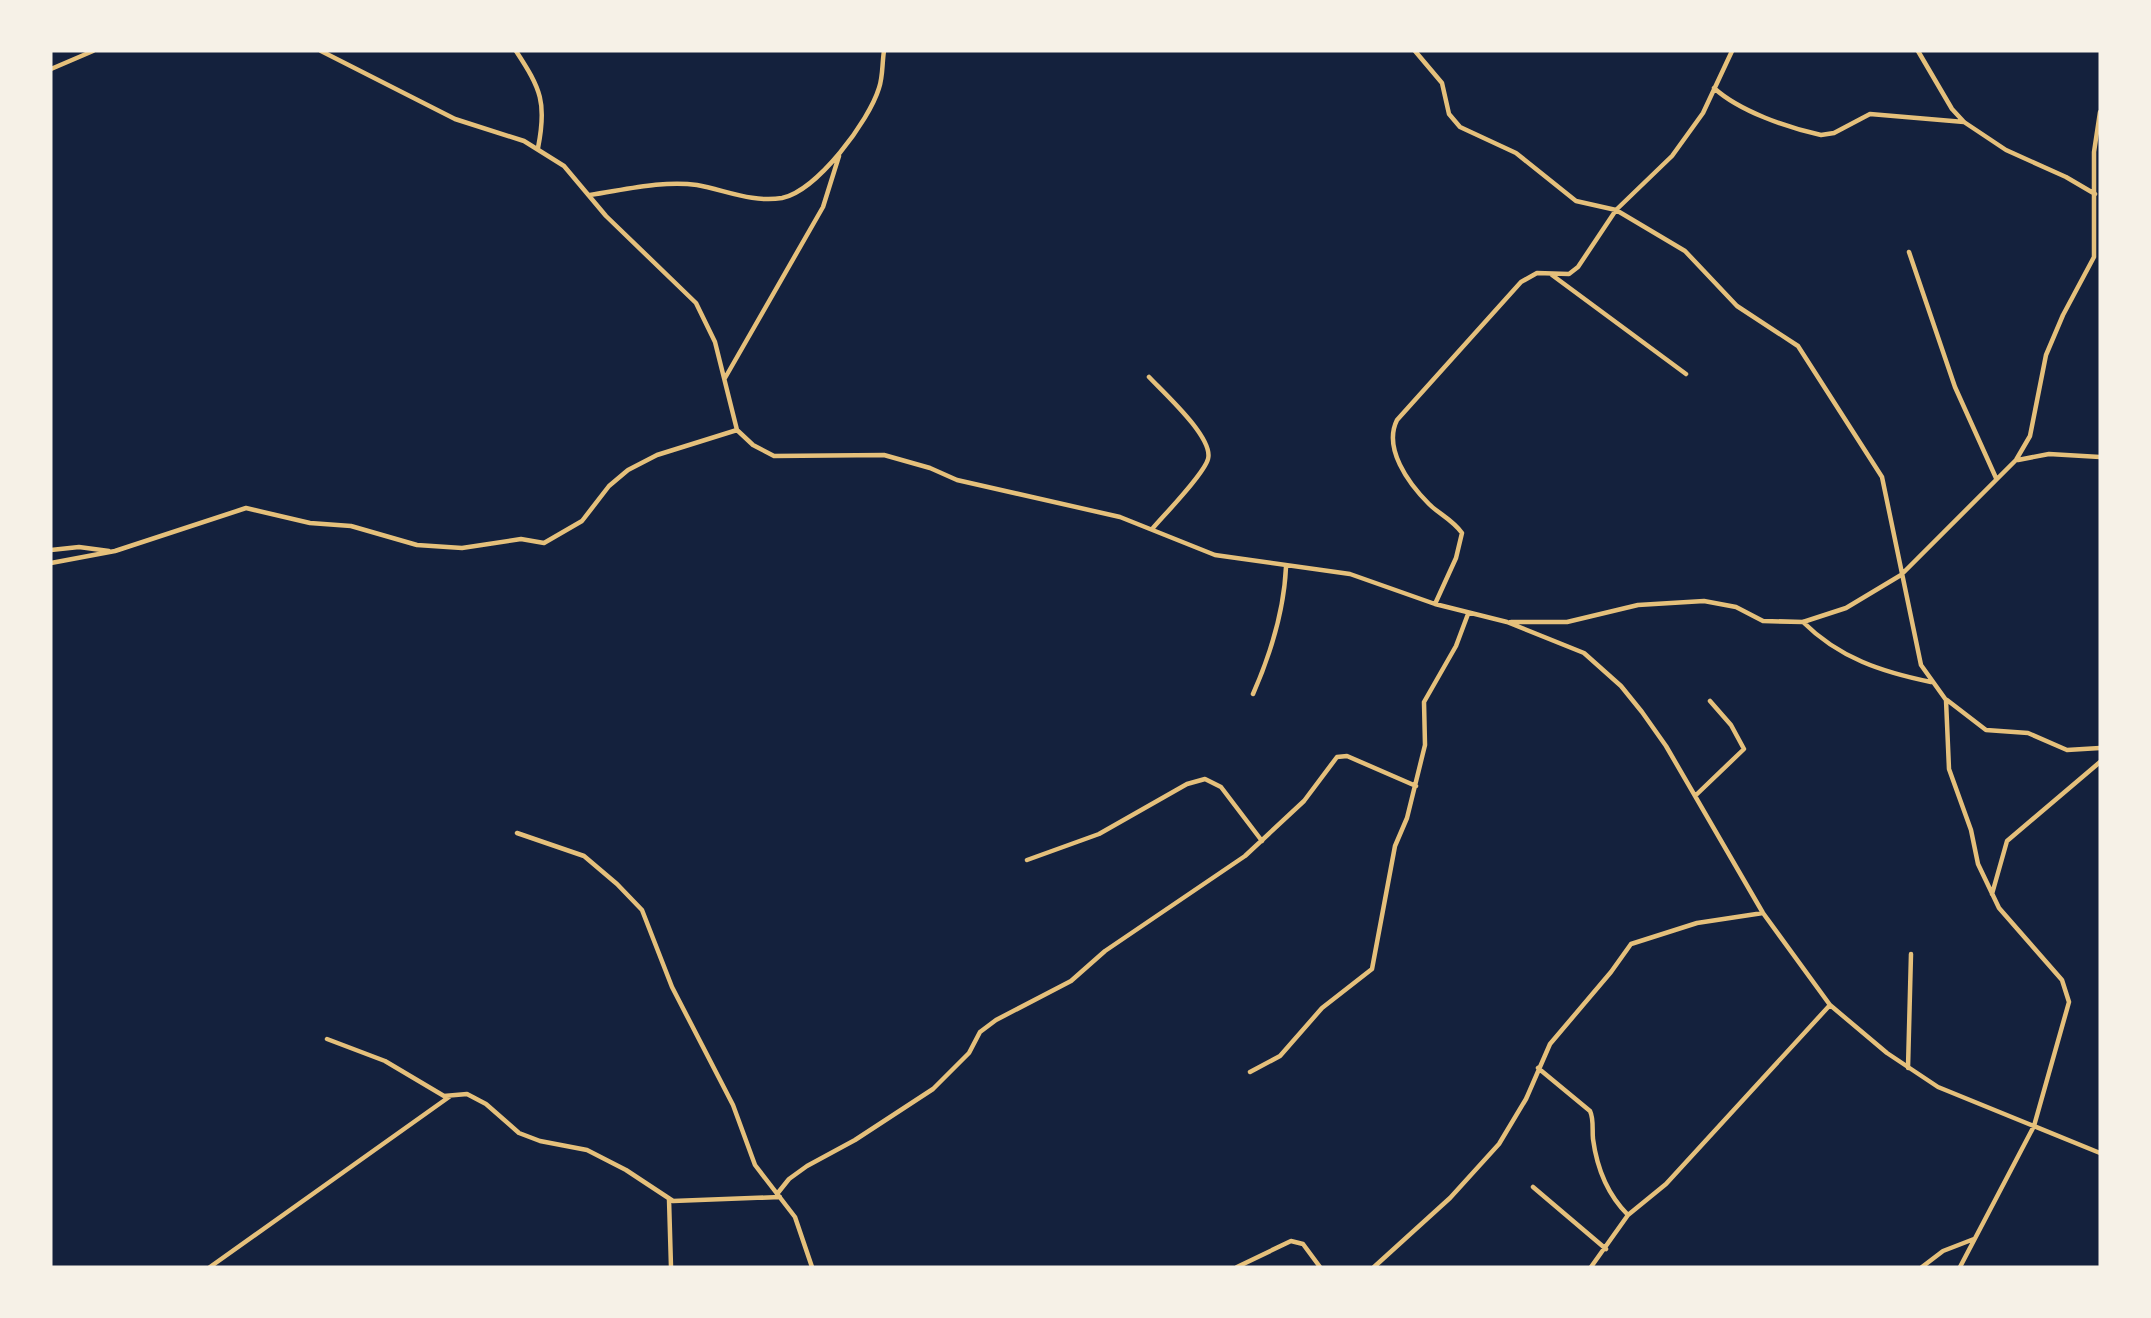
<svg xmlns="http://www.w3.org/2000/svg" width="2151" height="1318" viewBox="0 0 2151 1318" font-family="Signika,sans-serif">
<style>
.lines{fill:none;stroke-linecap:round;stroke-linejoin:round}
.minor{stroke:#e5c07b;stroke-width:4.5}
</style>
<rect width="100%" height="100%" fill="#14213d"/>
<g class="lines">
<!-- minor -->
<path class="minor" d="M321,51L455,119L524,141L564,166L606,216L696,303L715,342L737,430L753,445L774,456L884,455L930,468L957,480L1120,517L1215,555L1350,574L1435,604L1507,622L1584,653L1621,686L1642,712L1666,746L1763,913L1830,1005L1887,1053L1938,1087L2100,1153
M516,51C541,89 547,103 538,148
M1415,51L1442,83L1449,114L1460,127L1516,153L1576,201L1616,210L1685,251L1737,306L1798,346L1882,477L1921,665L1946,700L1949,769L1971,830L1978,864L1999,908L2062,980L2069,1002L2034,1126L1960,1267
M1918,51L1952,109L1964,122L2006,150L2066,177L2095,194
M51,69L93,51
M1714,88C1739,111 1788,128 1821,135L1834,133L1870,114L1964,122
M590,195C624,190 663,180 697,185C725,190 753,203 782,198C817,191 869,121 879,88C883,77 882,63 884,51
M1909,252L1955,387L1996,478
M1552,275L1686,374
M1149,377C1164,393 1214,438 1208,459C1204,474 1165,514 1153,528
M725,378L823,207L839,156
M2018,460L2049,454L2100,457
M51,550L79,547L109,551
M51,563L115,551L246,508L310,523L351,526L417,545L462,548L521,539L544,543L582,521L609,486L628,470L657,455L737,430
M1435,604L1456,558L1462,533C1453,520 1439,514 1429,504C1408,483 1383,448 1397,420L1521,282L1537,273L1569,274L1578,267L1616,210L1672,156L1703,113L1732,51
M1511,622H1567L1638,605L1704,601L1736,607L1763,621L1803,622L1846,608L1901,575L2016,460L2030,436L2046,355L2063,315L2094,257V152L2100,112
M1803,622C1839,658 1882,672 1931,682
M1253,694C1271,653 1284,611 1286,567
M1947,700L1986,730L2028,733L2067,750L2100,748
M1695,796L1744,749L1731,725L1710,701
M517,833L584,856L617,884L642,910L672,987L733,1105L755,1165L795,1217L812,1267
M1027,860L1099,834L1187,784L1205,779L1221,787L1262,841
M1992,894L2007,841L2100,762
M327,1039L385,1061L444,1096L467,1094L486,1104L519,1133L540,1141L587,1150L626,1170L673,1201L780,1197
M1538,1068L1590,1111C1594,1119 1592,1130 1593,1139C1597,1169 1607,1194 1628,1215
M1908,1068L1911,954
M1250,1072L1280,1056L1322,1008L1372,969L1395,846L1407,818L1425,745L1424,702L1456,646L1468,614
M1533,1187L1606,1249
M777,1194L789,1179L807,1166L855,1140L933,1089L969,1053L980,1032L996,1020L1071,981L1105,951L1245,856L1304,801L1337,757L1347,756L1416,786
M669,1199L671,1267
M210,1267L449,1097
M1237,1267L1291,1241L1303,1244L1320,1267
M1374,1267L1450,1198L1499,1144L1526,1099L1550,1044L1611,972L1631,944L1697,923L1763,913
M1591,1267L1628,1215L1666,1184L1830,1005
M1922,1267L1943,1251L1974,1239"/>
</g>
<!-- border -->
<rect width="2151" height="1318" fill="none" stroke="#f6f1e7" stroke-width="105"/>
</svg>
